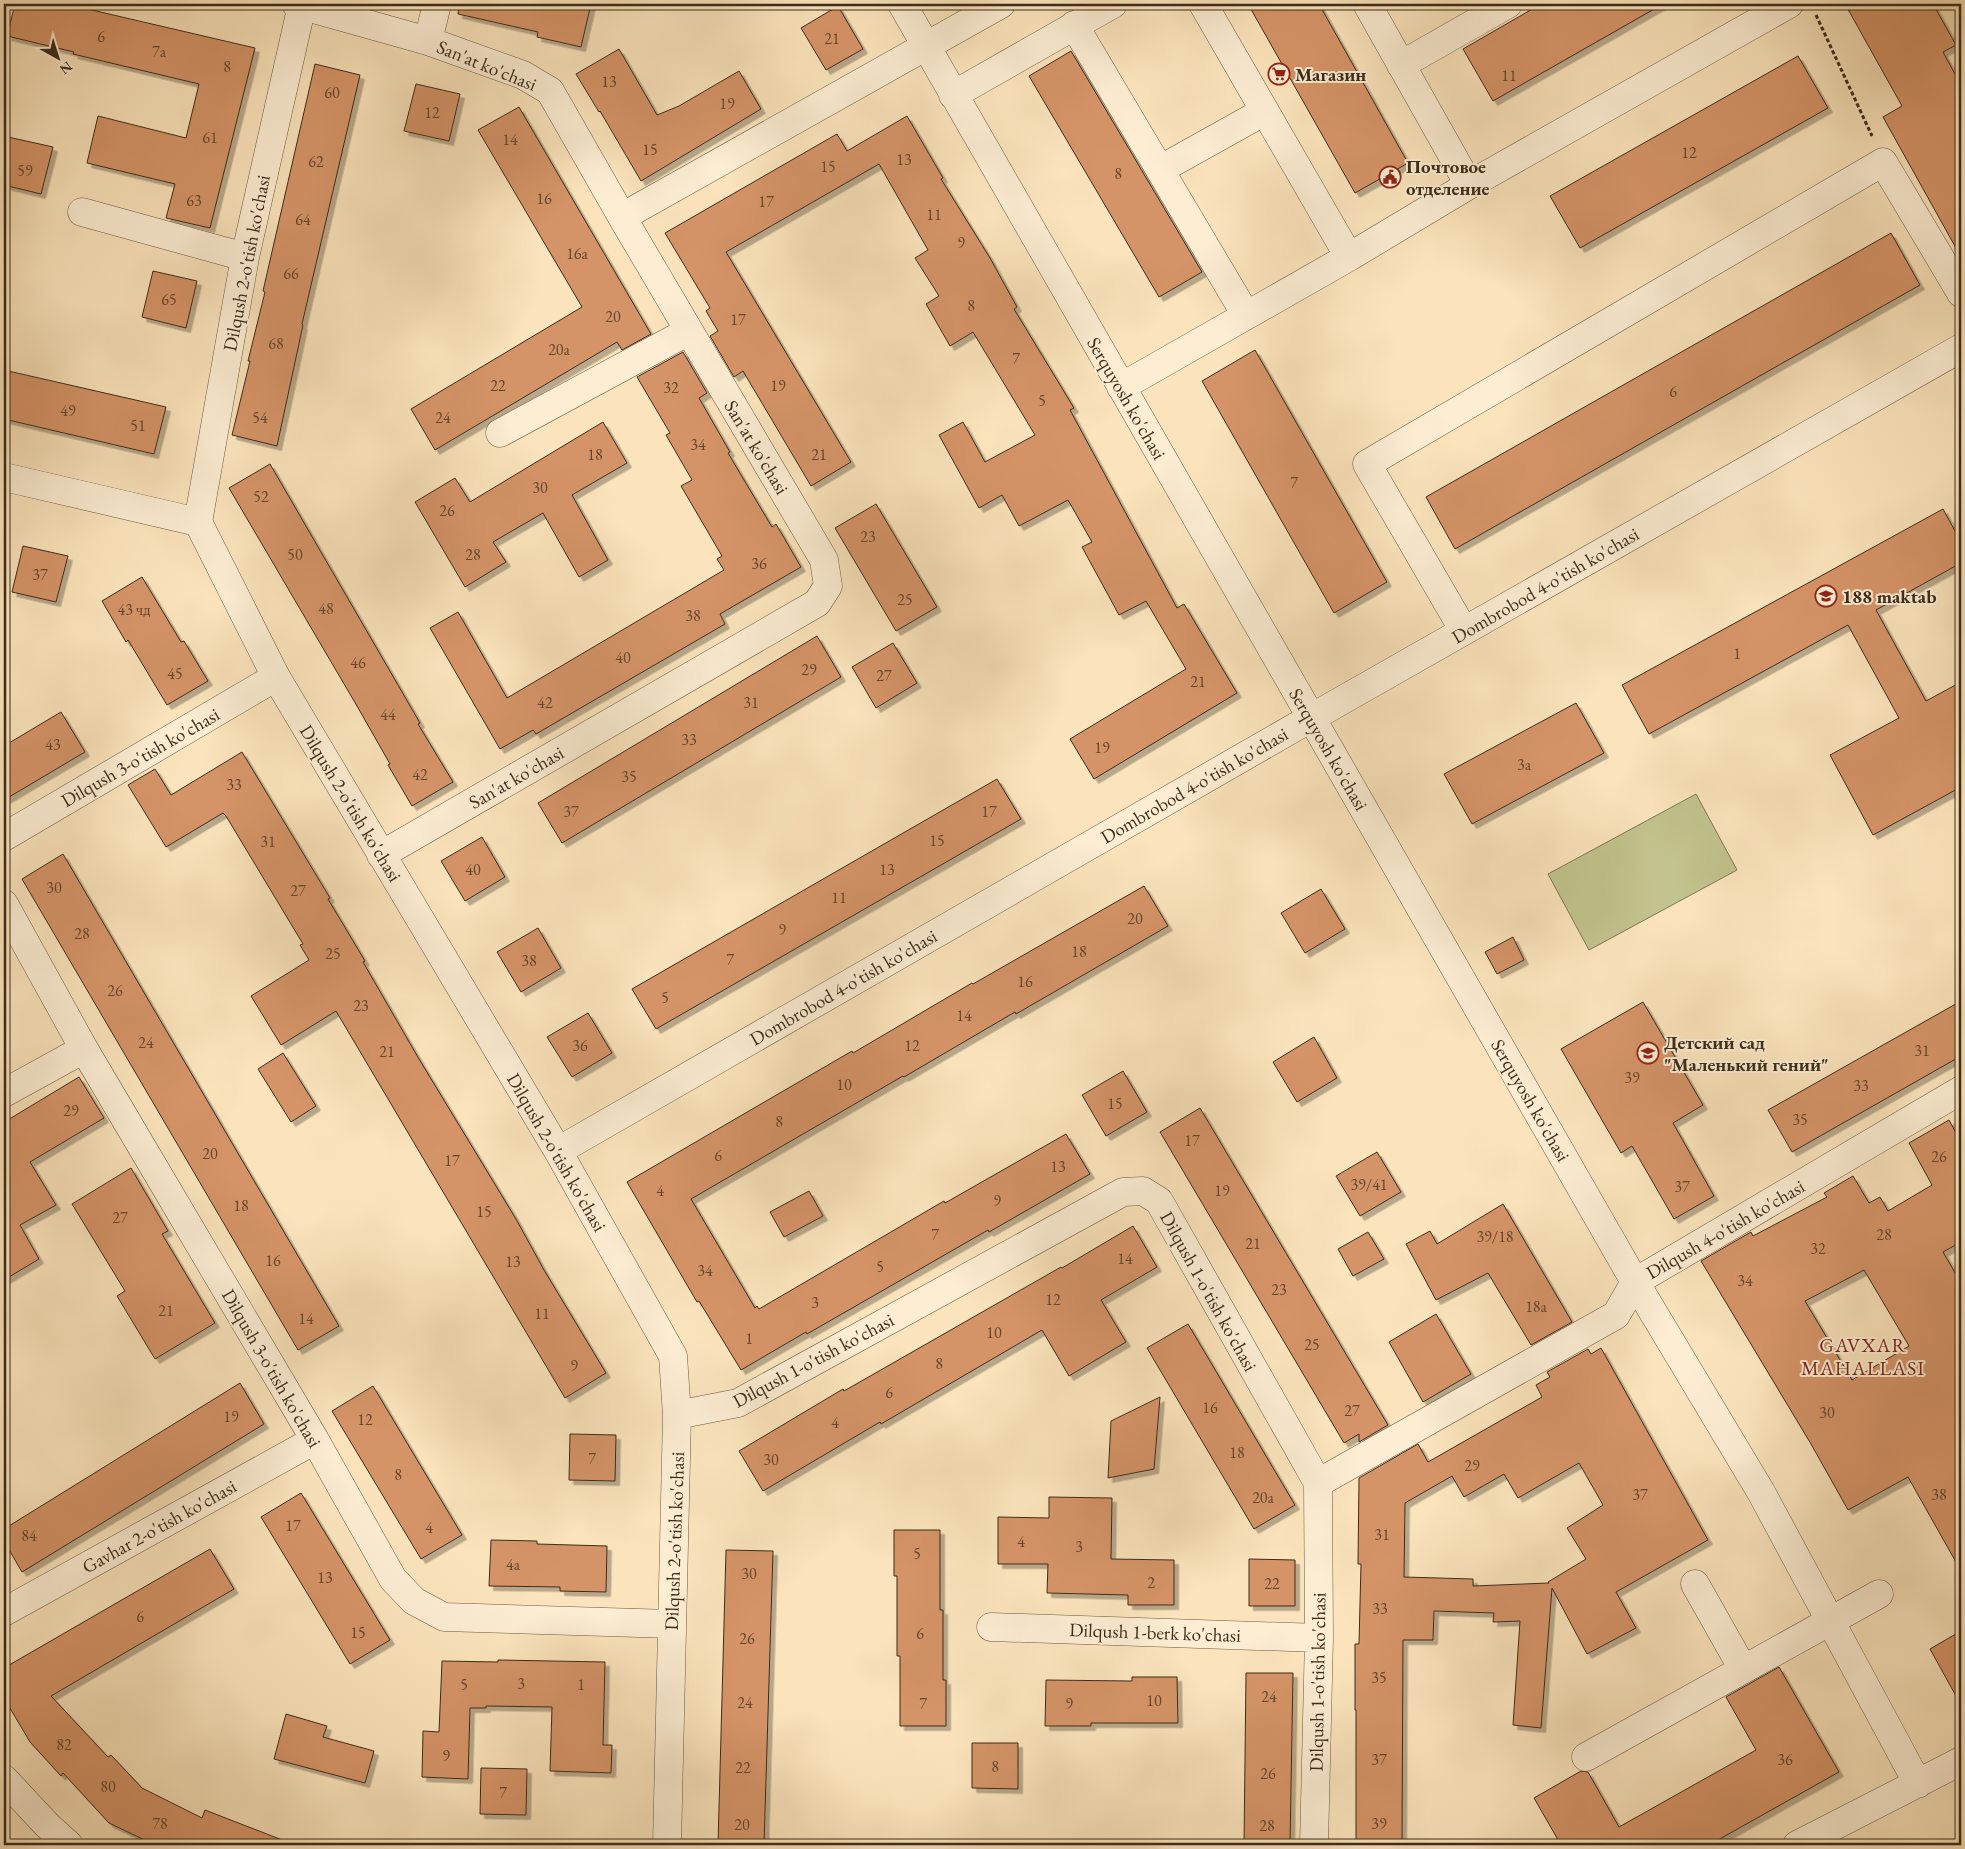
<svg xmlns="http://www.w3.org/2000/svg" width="1965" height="1849" viewBox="0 0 1965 1849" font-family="'EB Garamond',serif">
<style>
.green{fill:#c2c38e;stroke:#7e7854}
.building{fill:#d59467;stroke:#3b2c1b;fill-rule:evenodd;filter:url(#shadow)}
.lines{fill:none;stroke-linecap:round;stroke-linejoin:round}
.minor-casing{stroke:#6b5a43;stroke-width:29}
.path{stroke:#3b2c1b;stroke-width:3;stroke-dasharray:4 2.5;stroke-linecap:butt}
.minor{stroke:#fcedd3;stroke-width:28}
.labels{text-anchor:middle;stroke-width:4;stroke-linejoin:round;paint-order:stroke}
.number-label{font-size:16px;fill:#62462e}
.street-label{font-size:19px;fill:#3b2c1b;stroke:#fcedd3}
.poi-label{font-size:19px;font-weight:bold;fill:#3b2c1b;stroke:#fcedd3;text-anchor:start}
.neighbourhood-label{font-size:20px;letter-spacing:1px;fill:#7a1f14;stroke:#fcedd3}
</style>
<defs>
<filter id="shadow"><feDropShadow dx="4.5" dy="4.5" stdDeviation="0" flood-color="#0004"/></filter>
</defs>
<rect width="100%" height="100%" fill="#fbe4bc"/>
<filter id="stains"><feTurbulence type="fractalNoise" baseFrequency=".004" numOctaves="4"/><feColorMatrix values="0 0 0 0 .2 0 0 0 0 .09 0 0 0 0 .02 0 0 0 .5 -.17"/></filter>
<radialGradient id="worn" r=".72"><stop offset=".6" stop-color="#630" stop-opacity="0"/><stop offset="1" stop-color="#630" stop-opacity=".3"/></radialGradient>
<!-- green -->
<path class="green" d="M1696,794L1737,870L1589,950L1548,874Z"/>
<!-- building -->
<path class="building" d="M15,4H66L255,48L210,228L166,218L175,184L87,163L98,116L186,138L199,84L73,54L74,52L7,36Z
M459,4H591L581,47L537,37L538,32L458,14Z
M1248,4H1319L1408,163L1355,193Z
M1541,4H1663L1493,101L1463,49Z
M1845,4H1933L1956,45L1943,52L1961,85V257L1883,117L1902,106Z
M838,6L863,49L826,70L801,28Z
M619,49L657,115L679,106L739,71L761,109L641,181L600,111L599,112L576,74Z
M1071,51L1202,272L1159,297L1029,76Z
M1798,56L1828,108L1580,248L1550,196Z
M315,64L360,75L302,324L303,325L277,446L232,435L250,361H248L265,292L263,291Z
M416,84L460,94L449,141L404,131Z
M519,107L651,334L622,350L617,342L435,450L411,409L582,307L478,130Z
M907,116L943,178L941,179L990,258L1017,307L1014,309L1074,408L1070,410L1177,608L1184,604L1237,693L1094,779L1070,739L1186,669L1146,601L1119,615L1082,547L1092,542L1068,500L1019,526L1002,495L979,508L939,435L963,422L985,462L1035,435L973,332L950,346L926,304L939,296L915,258L928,250L879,164L726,252L851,462L811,486L743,371L734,377L710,336L718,331L706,311L710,308L665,233L837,134L847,151Z
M8,137L53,147L41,194L4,185V156Z
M1891,233L1920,285L1455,549L1426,497Z
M153,271L197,281L186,328L142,317Z
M1255,350L1387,582L1334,613L1202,381Z
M683,352L707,393L699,398L730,452L728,453L772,527L776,524L801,567L720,614L725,624L536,734L533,730L500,749L430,628L458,612L507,698L724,570L717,559L722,556L681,486L692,480L666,435L670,433L637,377Z
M4,370L166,407L154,454L4,419Z
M603,422L627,463L572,495L608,560L579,577L543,513L493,542L506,562L465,587L415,502L455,478L470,502Z
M270,464L420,723L418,724L453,782L412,806L388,765L390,764L357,706L229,488Z
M876,504L937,607L896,631L835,528Z
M1943,509L1961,542V563L1876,610L1926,701L1961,682V787L1873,835L1830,755L1899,718L1848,625L1649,734L1622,685Z
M23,546L68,556L56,602L12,592Z
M142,577L181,642L184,641L208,681L167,705L128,640L126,642L102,601Z
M817,636L841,677L562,843L538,803Z
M893,643L917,683L876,708L852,667Z
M1576,703L1604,753L1472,824L1444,774Z
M61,712L85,752L4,800V746Z
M242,752L330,898L328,899L365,961L363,962L419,1059L516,1219L544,1270L606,1373L565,1398L336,1011L281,1045L251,996L309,960L300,945L303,944L226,816L223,813L166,847L128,785L155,769L171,795Z
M997,779L1021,819L656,1029L632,989Z
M482,837L505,877L465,901L441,861Z
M63,854L339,1326L298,1350L22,879Z
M1144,886L1168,926L1016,1014L1015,1012L904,1077L903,1076L691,1199L755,1308L757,1306L759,1309L944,1201L945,1203L1066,1134L1090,1174L989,1232L988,1230L807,1334L806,1332L741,1370L699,1301L697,1302L627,1182L852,1051L853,1053L972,983L973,984Z
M1321,889L1345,929L1305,953L1281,913Z
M538,928L561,968L521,992L497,952Z
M1513,937L1524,960L1497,974L1485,952Z
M1961,1001V1056L1792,1152L1768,1110Z
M1643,1002L1703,1105L1673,1123L1714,1196L1674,1219L1632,1146L1621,1153L1561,1049Z
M588,1013L612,1053L572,1077L547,1037Z
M1314,1037L1337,1078L1297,1102L1273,1062Z
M283,1053L316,1106L291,1122L258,1069Z
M1123,1071L1147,1112L1106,1136L1082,1095Z
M79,1077L104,1118L30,1162L56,1205L20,1225L39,1259L4,1280V1117L6,1121Z
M1200,1108L1388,1425L1359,1442V1434L1344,1443L1160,1132Z
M1949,1120L1961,1142V1242L1943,1252L1961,1283V1571L1908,1477L1848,1510L1811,1444L1701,1261L1751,1232L1753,1236L1827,1197L1824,1193L1853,1176L1869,1203L1880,1197L1888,1211L1932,1185L1909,1143ZM1864,1270L1909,1346L1852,1380L1805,1301Z
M1377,1152L1401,1192L1360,1216L1336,1176Z
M131,1168L168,1231L162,1234L215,1323L155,1359L117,1296L125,1291L72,1204Z
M809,1191L823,1216L784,1237L770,1212Z
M1503,1204L1572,1322L1531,1345L1488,1273L1436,1300L1406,1244L1430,1231L1437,1244Z
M1133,1226L1157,1267L1101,1300L1126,1342L1069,1376L1042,1330L881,1424L880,1422L763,1491L739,1451L843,1389L844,1391L1061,1267L1062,1268Z
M1368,1232L1384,1259L1353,1276L1338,1249Z
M1436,1314L1471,1374L1423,1402L1389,1342Z
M1188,1324L1295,1505L1254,1529L1147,1348Z
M1601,1348L1708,1540L1616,1592L1636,1628L1587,1654L1552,1588L1541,1728L1513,1725L1520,1621L1493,1622L1494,1613L1434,1611L1433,1640H1403L1402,1845H1356V1710H1355V1644H1359L1361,1564H1358L1359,1478L1418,1444L1428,1462L1542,1397L1536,1385L1550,1377L1547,1372L1588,1349L1591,1354ZM1579,1463L1603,1505L1567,1528L1586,1559L1548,1582L1549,1583L1473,1586V1579L1404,1577L1405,1503L1452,1476L1464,1497L1504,1474L1518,1498Z
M240,1383L264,1424L22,1572L4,1541V1529Z
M373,1386L462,1535L421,1559L332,1411Z
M1160,1397L1154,1469L1108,1478L1111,1421Z
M570,1434L616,1435L615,1481L569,1480Z
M301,1493L390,1640L350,1664L261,1517Z
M1049,1497L1112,1498L1111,1559L1174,1560V1605H1128V1595L1047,1593L1048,1564H998V1517L1049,1518Z
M894,1530H940V1610H943V1680H946V1726H900V1656H897V1576H894Z
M491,1540L537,1541V1544L607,1546L606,1592L560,1591V1587L489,1586Z
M210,1549L234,1589L51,1696L108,1757L111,1755L142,1788L202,1818L205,1810L290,1843V1845H155L109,1823L63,1773L61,1776L30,1742L4,1698V1668Z
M726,1550L773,1551L764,1845H718Z
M1249,1559L1295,1560V1606H1249Z
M1961,1631V1705L1930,1649Z
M498,1660L605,1662L603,1745H612L611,1773L550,1771L552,1707L486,1706V1708H470L468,1779L422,1777L423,1731L439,1732L442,1661L498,1662Z
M1779,1667L1839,1772L1709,1845H1561L1534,1798L1581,1771L1588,1772L1619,1827L1756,1750L1726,1697Z
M1246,1673H1293L1290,1845H1244Z
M1132,1677H1177L1178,1723H1091V1726H1045L1046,1680L1132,1681Z
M286,1714L327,1726L323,1737L374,1751L365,1783L274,1759Z
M972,1743H1018V1789L972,1788Z
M481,1768L527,1769L526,1815L480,1814Z"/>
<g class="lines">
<!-- minor casing -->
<g class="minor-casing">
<path id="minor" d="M296,4L428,41L523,75L550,91L622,217L824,560L828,586L817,603L381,855
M902,4L1635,1282L1761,1492L1918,1784
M1203,4L1349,257
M1367,4L1469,185
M1074,25L1246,315
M428,41L437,4
M1401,65L1508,4
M953,95L1113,4
M1161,169L1265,111
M82,212L245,257
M622,217L1001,4
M1121,387L1349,257L1469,185L1789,4
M500,433L689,331
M4,477L198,522L276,677L558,1151L673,1356L677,1415L667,1845
M198,522L245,257L302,5
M1464,631L1367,464L1883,162L1961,293
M4,837L276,677
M4,904L84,1049L315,1440L393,1579L414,1601L444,1617L671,1624
M4,1093L84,1049
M558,1151L1311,718L1961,348
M677,1415L738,1403L1123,1192L1143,1191L1159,1201L1318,1483L1319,1638L1314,1845
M1318,1483L1616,1315L1635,1282L1961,1090
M1695,1584L1743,1669
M4,1612L315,1440
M991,1627L1319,1638
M1586,1757L1879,1594
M4,1779L47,1825L69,1845
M1797,1845L1961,1761"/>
</g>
<!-- path -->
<path class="path" d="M1816,15L1872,136"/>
<!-- minor -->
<use href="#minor" class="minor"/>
</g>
<!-- icons -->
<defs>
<g id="supermarket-ring" transform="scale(1.125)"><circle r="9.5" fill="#fcedd3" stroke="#8f2418" stroke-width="1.5"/><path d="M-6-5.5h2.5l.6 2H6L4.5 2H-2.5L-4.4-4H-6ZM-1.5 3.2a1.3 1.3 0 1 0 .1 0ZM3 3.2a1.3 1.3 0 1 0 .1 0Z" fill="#8f2418"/></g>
<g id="civic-ring" transform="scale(1.125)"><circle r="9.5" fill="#fcedd3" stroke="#8f2418" stroke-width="1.5"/><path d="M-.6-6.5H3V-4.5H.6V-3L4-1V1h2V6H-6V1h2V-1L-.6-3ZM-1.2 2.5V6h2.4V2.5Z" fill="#8f2418"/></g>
<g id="school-ring" transform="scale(1.125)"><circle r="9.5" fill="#fcedd3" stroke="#8f2418" stroke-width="1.5"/><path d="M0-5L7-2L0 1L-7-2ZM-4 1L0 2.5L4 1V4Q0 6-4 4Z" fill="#8f2418"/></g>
</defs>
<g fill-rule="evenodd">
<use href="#supermarket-ring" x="1279" y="74"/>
<use href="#civic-ring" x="1390" y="177"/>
<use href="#school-ring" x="1826" y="596"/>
<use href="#school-ring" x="1648" y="1053"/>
</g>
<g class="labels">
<!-- number labels -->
<g class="number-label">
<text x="101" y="42">6</text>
<text x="832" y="44">21</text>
<text x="159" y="57">7а</text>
<text x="227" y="72">8</text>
<text x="1509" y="81">11</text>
<text x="609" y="87">13</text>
<text x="332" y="98">60</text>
<text x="727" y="109">19</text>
<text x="432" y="118">12</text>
<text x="210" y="143">61</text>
<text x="510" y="145">14</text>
<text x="650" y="155">15</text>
<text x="1689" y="158">12</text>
<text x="904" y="165">13</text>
<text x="316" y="167">62</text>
<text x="828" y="172">15</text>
<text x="25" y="176">59</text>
<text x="1118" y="179">8</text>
<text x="544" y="204">16</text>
<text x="194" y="206">63</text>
<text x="766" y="207">17</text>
<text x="934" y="220">11</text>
<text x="303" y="225">64</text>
<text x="961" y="248">9</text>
<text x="577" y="259">16a</text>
<text x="291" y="279">66</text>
<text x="169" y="305">65</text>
<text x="971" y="311">8</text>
<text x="613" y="322">20</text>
<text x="738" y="325">17</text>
<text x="276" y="349">68</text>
<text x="559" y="355">20a</text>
<text x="1016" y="364">7</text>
<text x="498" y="391">22</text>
<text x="778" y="391">19</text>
<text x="671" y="393">32</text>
<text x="1673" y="397">6</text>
<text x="1042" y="406">5</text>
<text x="68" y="416">49</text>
<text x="260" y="423">54</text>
<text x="443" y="423">24</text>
<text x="138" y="431">51</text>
<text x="698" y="450">34</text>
<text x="595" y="460">18</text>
<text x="819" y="460">21</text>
<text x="1294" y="488">7</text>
<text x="540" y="493">30</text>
<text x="261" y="502">52</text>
<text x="447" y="516">26</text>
<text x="868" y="542">23</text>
<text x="295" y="560">50</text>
<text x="473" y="560">28</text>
<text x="759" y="569">36</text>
<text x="40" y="580">37</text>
<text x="905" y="605">25</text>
<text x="326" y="614">48</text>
<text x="134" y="615">43 чд</text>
<text x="693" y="621">38</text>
<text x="1737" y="659">1</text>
<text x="623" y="663">40</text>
<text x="358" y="668">46</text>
<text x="809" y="675">29</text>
<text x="175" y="679">45</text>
<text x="884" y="681">27</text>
<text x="1198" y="687">21</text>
<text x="545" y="708">42</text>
<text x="751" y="708">31</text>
<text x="388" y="720">44</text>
<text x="689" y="745">33</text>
<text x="53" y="750">43</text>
<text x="1102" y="753">19</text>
<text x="1524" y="770">3a</text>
<text x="420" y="780">42</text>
<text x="629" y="782">35</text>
<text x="234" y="790">33</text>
<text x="571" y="817">37</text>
<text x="989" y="817">17</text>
<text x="937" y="846">15</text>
<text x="268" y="847">31</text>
<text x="473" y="875">40</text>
<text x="887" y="875">13</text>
<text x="54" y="893">30</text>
<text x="298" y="896">27</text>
<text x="839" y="903">11</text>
<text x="1135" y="924">20</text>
<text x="782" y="935">9</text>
<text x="82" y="939">28</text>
<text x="1079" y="957">18</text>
<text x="333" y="959">25</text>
<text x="730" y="965">7</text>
<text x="529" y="966">38</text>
<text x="1025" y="987">16</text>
<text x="115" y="996">26</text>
<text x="665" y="1003">5</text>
<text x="361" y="1011">23</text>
<text x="964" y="1021">14</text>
<text x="146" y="1048">24</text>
<text x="580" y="1051">36</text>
<text x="912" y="1051">12</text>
<text x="1922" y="1056">31</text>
<text x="387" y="1057">21</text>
<text x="1632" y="1083">39</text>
<text x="844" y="1090">10</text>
<text x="1861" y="1091">33</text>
<text x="1115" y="1109">15</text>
<text x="71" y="1116">29</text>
<text x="1800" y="1125">35</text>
<text x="779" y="1127">8</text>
<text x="1192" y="1146">17</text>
<text x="210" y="1159">20</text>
<text x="718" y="1161">6</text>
<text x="1939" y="1162">26</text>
<text x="452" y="1166">17</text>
<text x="1058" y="1172">13</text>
<text x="1369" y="1190">39/41</text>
<text x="1682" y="1192">37</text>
<text x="660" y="1196">4</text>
<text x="1222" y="1196">19</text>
<text x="997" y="1206">9</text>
<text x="241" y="1211">18</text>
<text x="484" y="1217">15</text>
<text x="120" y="1223">27</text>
<text x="935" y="1240">7</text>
<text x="1884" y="1240">28</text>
<text x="1495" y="1242">39/18</text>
<text x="1253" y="1249">21</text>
<text x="1818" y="1254">32</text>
<text x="1125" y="1264">14</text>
<text x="273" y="1266">16</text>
<text x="513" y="1267">13</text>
<text x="880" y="1272">5</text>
<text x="705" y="1276">34</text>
<text x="1745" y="1286">34</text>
<text x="1279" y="1295">23</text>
<text x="1053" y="1305">12</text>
<text x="815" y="1308">3</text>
<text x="1536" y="1312">18a</text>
<text x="166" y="1316">21</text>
<text x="542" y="1319">11</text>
<text x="306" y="1324">14</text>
<text x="994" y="1338">10</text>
<text x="749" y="1344">1</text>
<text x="1312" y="1350">25</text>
<text x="939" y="1369">8</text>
<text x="574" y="1371">9</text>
<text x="889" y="1398">6</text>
<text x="1210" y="1413">16</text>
<text x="1352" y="1416">27</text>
<text x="1827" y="1418">30</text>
<text x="231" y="1422">19</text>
<text x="365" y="1425">12</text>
<text x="835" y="1428">4</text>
<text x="1237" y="1458">18</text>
<text x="592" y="1464">7</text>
<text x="771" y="1465">30</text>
<text x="1472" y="1471">29</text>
<text x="398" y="1480">8</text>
<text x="1640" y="1500">37</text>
<text x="1939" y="1500">38</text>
<text x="1263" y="1503">20a</text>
<text x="293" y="1531">17</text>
<text x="429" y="1533">4</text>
<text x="1382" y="1540">31</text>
<text x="29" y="1541">84</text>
<text x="1021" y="1547">4</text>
<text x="1079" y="1552">3</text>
<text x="917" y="1559">5</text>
<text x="513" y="1570">4a</text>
<text x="749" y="1579">30</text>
<text x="325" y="1583">13</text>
<text x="1151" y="1588">2</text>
<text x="1272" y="1589">22</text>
<text x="1380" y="1614">33</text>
<text x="140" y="1622">6</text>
<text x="358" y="1638">15</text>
<text x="920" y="1639">6</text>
<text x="747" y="1644">26</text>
<text x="1379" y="1683">35</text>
<text x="521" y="1689">3</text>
<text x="464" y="1690">5</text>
<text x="581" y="1690">1</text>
<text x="1269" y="1702">24</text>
<text x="1154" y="1706">10</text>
<text x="745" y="1708">24</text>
<text x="923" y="1709">7</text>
<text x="1069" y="1709">9</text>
<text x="64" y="1750">82</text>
<text x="446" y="1761">9</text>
<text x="1379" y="1765">37</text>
<text x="1785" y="1765">36</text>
<text x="995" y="1772">8</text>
<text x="743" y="1773">22</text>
<text x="1268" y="1779">26</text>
<text x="108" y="1792">80</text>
<text x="503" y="1798">7</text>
<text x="160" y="1829">78</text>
<text x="1379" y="1829">39</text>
<text x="742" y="1830">20</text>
<text x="1267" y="1831">28</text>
</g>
<!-- street labels -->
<g class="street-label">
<text transform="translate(487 65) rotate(22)" y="7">San'at ko'chasi</text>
<text transform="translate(246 263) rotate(-79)" y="7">Dilqush 2-o'tish ko'chasi</text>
<text transform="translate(1127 398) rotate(60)" y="7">Serquyosh ko'chasi</text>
<text transform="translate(757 447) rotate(59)" y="7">San'at ko'chasi</text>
<text transform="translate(1545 585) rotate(-30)" y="7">Dombrobod 4-o'tish ko'chasi</text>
<text transform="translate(1329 749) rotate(60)" y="7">Serquyosh ko'chasi</text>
<text transform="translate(140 757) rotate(-30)" y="7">Dilqush 3-o'tish ko'chasi</text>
<text transform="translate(516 777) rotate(-30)" y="7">San'at ko'chasi</text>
<text transform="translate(1194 785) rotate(-30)" y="7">Dombrobod 4-o'tish ko'chasi</text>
<text transform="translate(351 803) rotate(59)" y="7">Dilqush 2-o'tish ko'chasi</text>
<text transform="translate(843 987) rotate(-30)" y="7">Dombrobod 4-o'tish ko'chasi</text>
<text transform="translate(1531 1100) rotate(60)" y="7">Serquyosh ko'chasi</text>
<text transform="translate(557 1152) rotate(60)" y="7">Dilqush 2-o'tish ko'chasi</text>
<text transform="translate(1725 1229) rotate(-30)" y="7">Dilqush 4-o'tish ko'chasi</text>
<text transform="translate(1209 1291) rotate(61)" y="7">Dilqush 1-o'tish ko'chasi</text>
<text transform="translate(813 1360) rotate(-28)" y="7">Dilqush 1-o'tish ko'chasi</text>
<text transform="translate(272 1368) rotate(60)" y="7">Dilqush 3-o'tish ko'chasi</text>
<text transform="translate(159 1526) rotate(-29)" y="7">Gavhar 2-o'tish ko'chasi</text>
<text transform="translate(674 1541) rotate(-88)" y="7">Dilqush 2-o'tish ko'chasi</text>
<text transform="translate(1155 1632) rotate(2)" y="7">Dilqush 1-berk ko'chasi</text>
<text transform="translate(1317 1682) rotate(-89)" y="7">Dilqush 1-o'tish ko'chasi</text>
</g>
<!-- poi labels -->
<g class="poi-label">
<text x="1295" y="81">Магазин</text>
<text x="1406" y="173">Почтовое<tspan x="1406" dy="22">отделение</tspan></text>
<text x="1842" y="603">188 maktab</text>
<text x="1664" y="1049">Детский сад<tspan x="1664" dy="22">"Маленький гений"</tspan></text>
</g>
<!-- neighbourhood labels -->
<g class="neighbourhood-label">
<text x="1863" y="1352">GAVXAR<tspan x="1863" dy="23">MAHALLASI</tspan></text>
</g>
</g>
<!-- margin -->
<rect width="1965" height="1849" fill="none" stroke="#fbe4bc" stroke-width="20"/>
<rect x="5" y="5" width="1955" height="1839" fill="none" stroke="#3b2c1b" stroke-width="2.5"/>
<rect x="10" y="10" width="1945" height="1829" fill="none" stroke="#3b2c1b"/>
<!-- north arrow -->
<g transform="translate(58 58) rotate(141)" stroke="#fcedd3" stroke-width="4" paint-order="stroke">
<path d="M0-4L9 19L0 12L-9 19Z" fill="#3b2c1b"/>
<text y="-8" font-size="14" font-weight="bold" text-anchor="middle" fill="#3b2c1b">N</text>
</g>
<rect width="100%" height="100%" filter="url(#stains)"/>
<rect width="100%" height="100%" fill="url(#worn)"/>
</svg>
